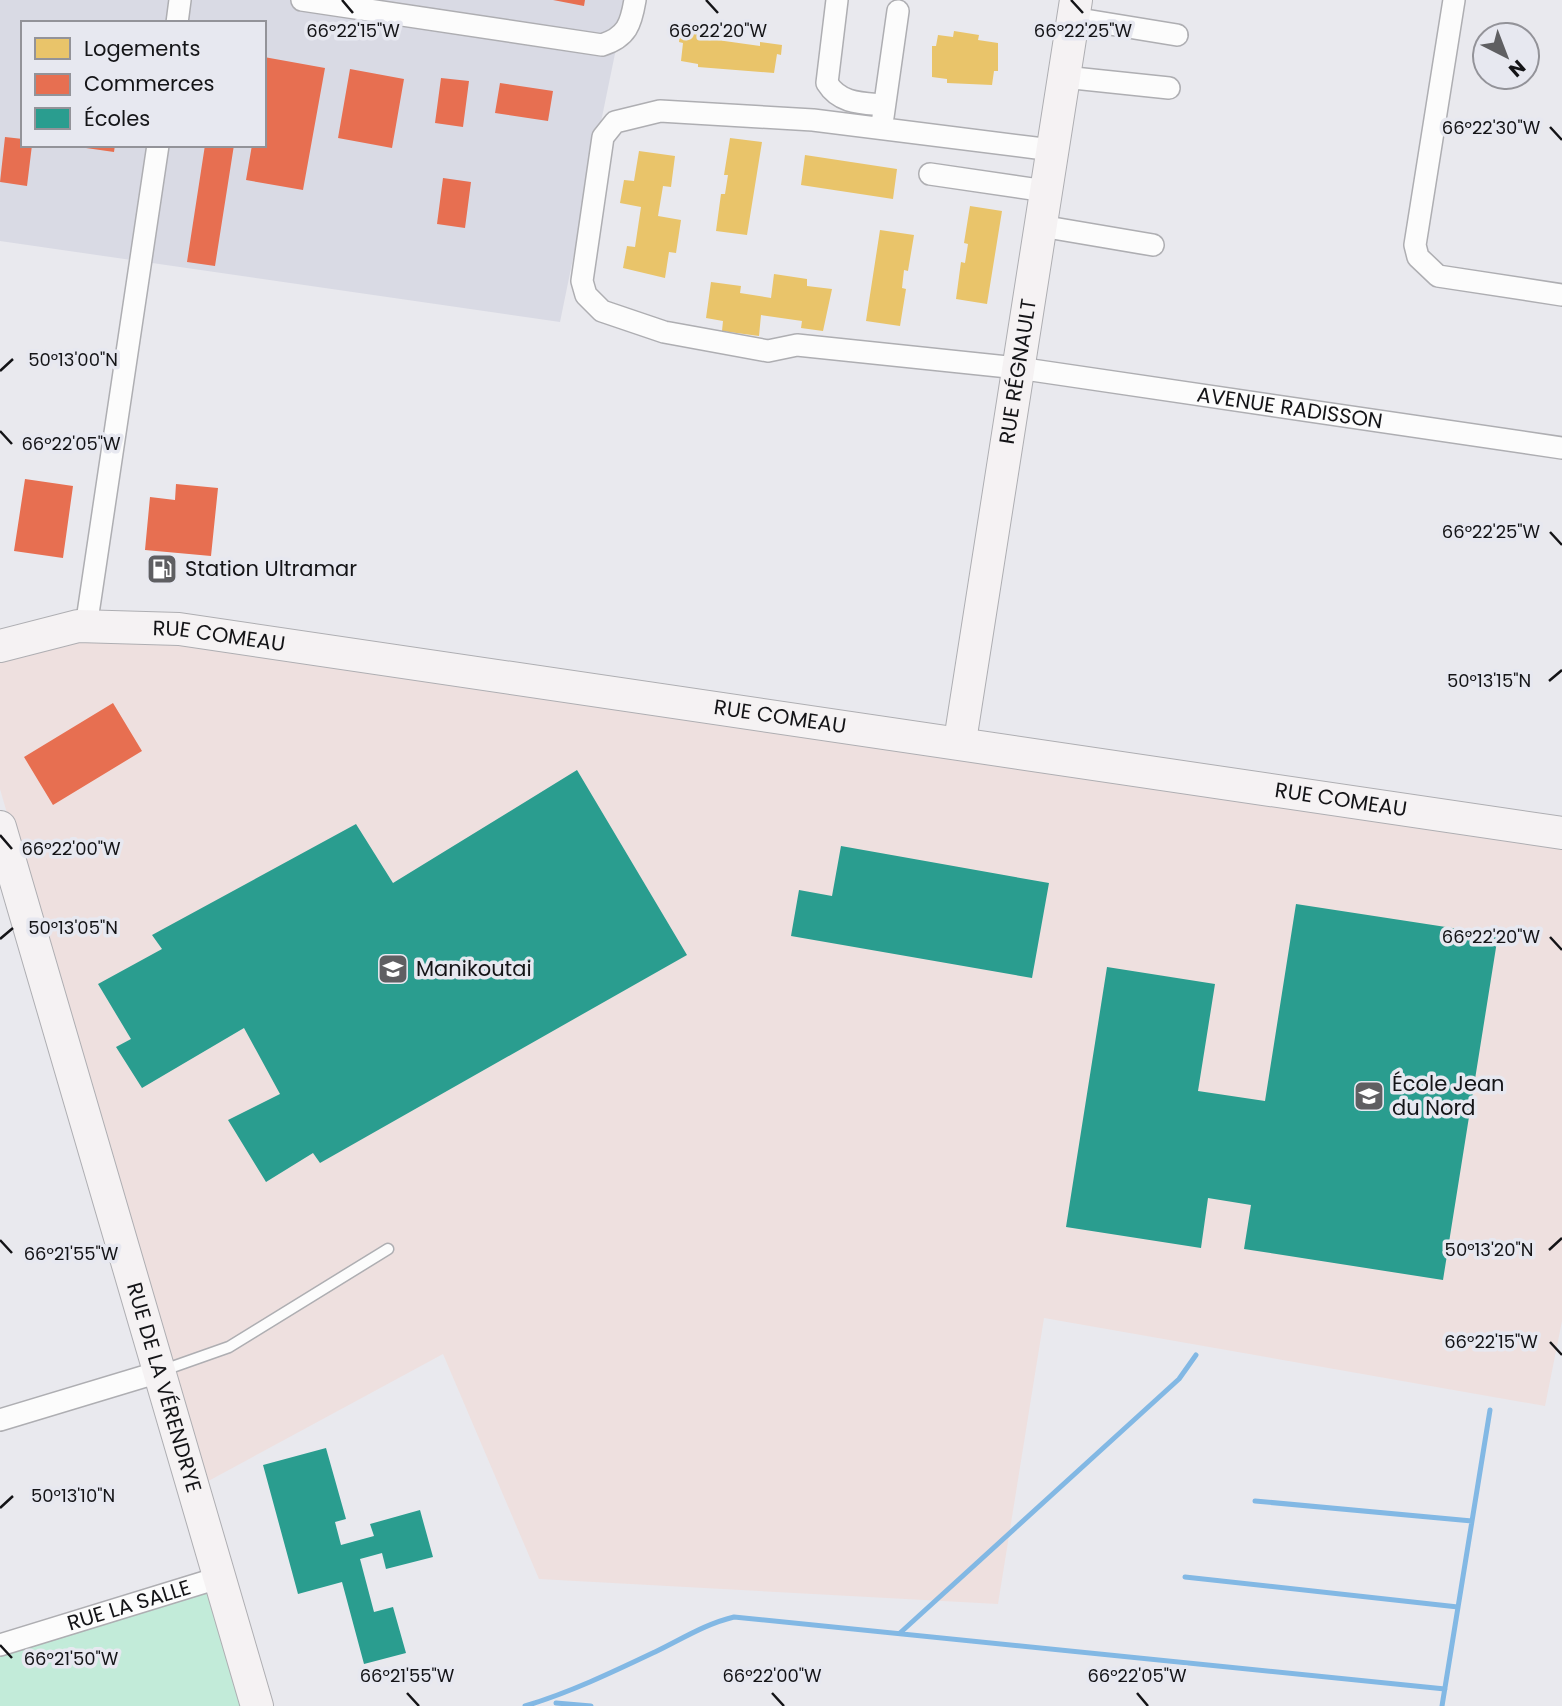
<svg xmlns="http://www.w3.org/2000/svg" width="1562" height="1706" viewBox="0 0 1562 1706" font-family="Poppins,sans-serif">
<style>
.built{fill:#d9dae4;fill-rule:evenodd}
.education{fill:#eee0df}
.green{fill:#c2ebd9}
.homes{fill:#e9c46a}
.shops{fill:#e76f51}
.schools{fill:#2a9d8f}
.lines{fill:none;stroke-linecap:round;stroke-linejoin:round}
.stream{stroke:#82b8e4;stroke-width:5}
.lane-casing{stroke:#aeaeb2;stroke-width:13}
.street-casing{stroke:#aeaeb2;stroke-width:24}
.secondary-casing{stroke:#aeaeb2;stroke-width:34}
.lane{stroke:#fcfcfc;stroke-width:10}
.street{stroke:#fcfcfc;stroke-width:21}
.secondary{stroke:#f5f2f3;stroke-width:32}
.ticks{fill:none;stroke:#141417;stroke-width:2.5}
.labels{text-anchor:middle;stroke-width:7;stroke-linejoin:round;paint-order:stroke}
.street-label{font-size:21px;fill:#141417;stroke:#e7e8f0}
.poi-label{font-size:21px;fill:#141417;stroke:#e7e8f0;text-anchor:start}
.ticks-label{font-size:18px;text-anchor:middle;fill:#141417;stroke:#e7e8f0;stroke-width:7;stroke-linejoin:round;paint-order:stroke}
</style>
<rect width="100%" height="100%" fill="#e9e9ee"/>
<!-- built -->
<path class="built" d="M0,0H626L560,322L0,241ZM23,23H264V145H23Z"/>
<!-- education -->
<path class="education" d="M83,639H181L1562,841V1321L1545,1406L1044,1318L998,1604L539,1579L443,1354L201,1485L0,789V660Z"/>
<!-- green -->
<path class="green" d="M219,1584L256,1706H0V1653Z"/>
<!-- homes -->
<path class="homes" d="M954,31L979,35L978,40L998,43V71H994L992,85L947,83V79L932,77V46H936L938,35L953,37Z
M680,32L704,35L703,38L760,46V42L782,45L781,55L777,54L774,73L698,67V64L681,61L683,43L679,42Z
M730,138L762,142L747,235L716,231L721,194H725L728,175H724Z
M639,151L675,156L671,187L663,186L658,216L681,220L676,253L669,252L665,278L623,268L627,246L635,247L641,207L620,203L624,180L634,181Z
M805,155L897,169L893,199L801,185Z
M970,206L1002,211L987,304L956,299L961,262L965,263L968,244L964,243Z
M880,230L914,235L908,271L904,270L902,288L906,289L900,326L866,321Z
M774,274L807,279V286L832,289L823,331L801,328L802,321L761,315L759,336L722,331L723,321L706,318L711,282L741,286L740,293L771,298Z"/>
<!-- shops -->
<path class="shops" d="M553,0H585L584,6Z
M264,57L325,68L303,190L246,180L252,145H264Z
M350,69L404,79L392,148L338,138Z
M441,78L469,81L463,127L435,123Z
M500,83L553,91L548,121L495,113Z
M5,137L23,139V145H32L27,186L0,182Z
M86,145H115L114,152L86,148Z
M205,145H234L215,266L187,262Z
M443,178L471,182L465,228L437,224Z
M25,479L73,486L63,558L14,551Z
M176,484L218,488L211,556L145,550L150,497L175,500Z
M113,703L142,751L53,805L24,757Z"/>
<!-- schools -->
<path class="schools" d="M577,770L687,955L320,1163L313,1153L266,1182L228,1120L280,1094L244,1028L142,1088L116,1047L131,1039L98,984L162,949L152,935L356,824L393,883Z
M841,846L1049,883L1032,978L791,936L799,890L832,896Z
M1296,904L1498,935L1443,1280L1244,1249L1251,1205L1208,1198L1201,1248L1066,1227L1107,967L1215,984L1198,1091L1265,1101Z
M326,1448L346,1519L335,1522L341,1545L374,1536L370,1524L420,1510L433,1557L386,1569L382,1553L360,1559L374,1612L393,1607L406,1653L364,1664L342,1582L298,1594L263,1465Z"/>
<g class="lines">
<!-- stream -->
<path class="stream" d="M1255,1501L1472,1521
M1185,1577L1458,1607
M900,1633L1179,1379L1196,1355
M556,1703L591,1706
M525,1706C569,1693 613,1672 655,1652C682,1639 705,1624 734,1617L1445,1689
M1442,1706L1490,1410"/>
<!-- lane casing -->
<g class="lane-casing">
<path id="lane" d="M161,1371L229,1347L388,1249"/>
</g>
<!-- street casing -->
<g class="street-casing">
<g id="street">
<path d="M302,0L602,45C627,37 631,24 635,0"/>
<path d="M837,0L827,83C840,104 862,103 884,105"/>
<path d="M1454,0L1415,245L1418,257L1438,276L1562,295"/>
<path d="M1073,18L1177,35"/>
<path d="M177,23L180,0"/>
<path d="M1064,77L1169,88"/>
<path d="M883,117L898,11"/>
<path id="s1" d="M1052,150L813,120L660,111L615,122L603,137L582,281L586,295L602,311L664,332L768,351L797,345L1018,368L1562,448"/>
<path d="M930,174L1046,191"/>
<path d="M1041,226L1153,245"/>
<path d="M86,627L158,145"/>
<path d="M0,1420L159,1372"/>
<path id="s2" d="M0,1645L218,1578"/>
</g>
</g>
<!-- secondary casing -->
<g class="secondary-casing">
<g id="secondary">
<path id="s3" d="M0,646L78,626L179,629C640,696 1101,763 1562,833"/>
<path id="s4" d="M960,741L1076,0"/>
<path id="s5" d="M0,827L257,1706"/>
</g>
</g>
<!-- lane -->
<use href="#lane" class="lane"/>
<!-- street -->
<use href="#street" class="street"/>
<!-- secondary -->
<use href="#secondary" class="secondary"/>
</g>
<!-- ticks -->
<path class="ticks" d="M342,0L353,13M706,0L718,13M1071,0L1083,13M1550,127L1562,140M0,371L13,359M0,431L12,444M1550,532L1562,545M1549,681L1562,670M0,835L12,849M1550,937L1562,950M0,939L13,928M0,1240L12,1253M1549,1250L1562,1238M1550,1342L1562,1355M0,1508L13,1496M0,1645L12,1658M407,1693L419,1706M772,1693L784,1706M1137,1693L1148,1706"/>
<!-- icons -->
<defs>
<g id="fuel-square" transform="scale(1.575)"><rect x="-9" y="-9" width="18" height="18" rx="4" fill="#5f5f62" stroke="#e7e8f0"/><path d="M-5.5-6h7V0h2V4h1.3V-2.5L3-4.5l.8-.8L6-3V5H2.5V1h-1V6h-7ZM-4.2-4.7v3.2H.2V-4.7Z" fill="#fff"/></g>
<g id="school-square" transform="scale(1.575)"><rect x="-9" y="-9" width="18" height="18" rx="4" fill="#5f5f62" stroke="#e7e8f0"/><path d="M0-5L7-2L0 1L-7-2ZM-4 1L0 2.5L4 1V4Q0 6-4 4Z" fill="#fff"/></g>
</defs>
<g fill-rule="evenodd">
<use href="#fuel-square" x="162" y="569"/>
<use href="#school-square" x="393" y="969"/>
<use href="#school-square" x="1369" y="1096"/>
</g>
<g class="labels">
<!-- street labels -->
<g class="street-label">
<text dy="7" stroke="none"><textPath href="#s4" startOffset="374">RUE RÉGNAULT</textPath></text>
<text dy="7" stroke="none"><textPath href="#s1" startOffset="1340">AVENUE RADISSON</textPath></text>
<text dy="7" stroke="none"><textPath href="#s3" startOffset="222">RUE COMEAU</textPath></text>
<text dy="7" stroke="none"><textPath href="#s3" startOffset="789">RUE COMEAU</textPath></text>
<text dy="7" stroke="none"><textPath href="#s3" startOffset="1356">RUE COMEAU</textPath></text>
<text dy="7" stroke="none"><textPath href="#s5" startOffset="584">RUE DE LA VÉRENDRYE</textPath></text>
<text dy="7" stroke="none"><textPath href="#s2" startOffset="135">RUE LA SALLE</textPath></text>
</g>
<!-- poi labels -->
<g class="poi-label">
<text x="185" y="576">Station Ultramar</text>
<text x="416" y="976">Manikoutai</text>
<text x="1392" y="1091">École Jean<tspan x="1392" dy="24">du Nord</tspan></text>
</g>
</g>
<g class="ticks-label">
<text x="353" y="37">66°22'15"W</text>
<text x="718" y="37">66°22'20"W</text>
<text x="1083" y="37">66°22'25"W</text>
<text x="1491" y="134">66°22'30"W</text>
<text x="73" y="366">50°13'00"N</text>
<text x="71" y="450">66°22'05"W</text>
<text x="1491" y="538">66°22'25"W</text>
<text x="1489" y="687">50°13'15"N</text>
<text x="71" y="855">66°22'00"W</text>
<text x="73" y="934">50°13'05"N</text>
<text x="1491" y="943">66°22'20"W</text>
<text x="1489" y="1256">50°13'20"N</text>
<text x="71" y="1260">66°21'55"W</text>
<text x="1491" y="1348">66°22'15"W</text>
<text x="73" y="1502">50°13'10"N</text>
<text x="71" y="1665">66°21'50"W</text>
<text x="407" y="1682">66°21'55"W</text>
<text x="772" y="1682">66°22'00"W</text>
<text x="1137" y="1682">66°22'05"W</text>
</g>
<!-- legend -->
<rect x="21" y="21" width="245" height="126" fill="#e7e8f0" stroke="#939399" stroke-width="2"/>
<rect x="35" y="38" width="35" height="21" fill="#e9c46a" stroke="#939399" stroke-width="2"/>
<text x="84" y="56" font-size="21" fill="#141417">Logements</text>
<rect x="35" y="74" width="35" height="21" fill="#e76f51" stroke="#939399" stroke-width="2"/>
<text x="84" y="91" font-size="21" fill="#141417">Commerces</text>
<rect x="35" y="108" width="35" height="21" fill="#2a9d8f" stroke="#939399" stroke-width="2"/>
<text x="84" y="126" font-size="21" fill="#141417">Écoles</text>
<!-- north arrow -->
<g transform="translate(1506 56) rotate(138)"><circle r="33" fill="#e7e8f0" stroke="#939399" stroke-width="2"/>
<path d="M0-5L12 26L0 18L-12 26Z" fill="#5f5f62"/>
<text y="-10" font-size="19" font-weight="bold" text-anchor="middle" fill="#141417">N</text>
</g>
</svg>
